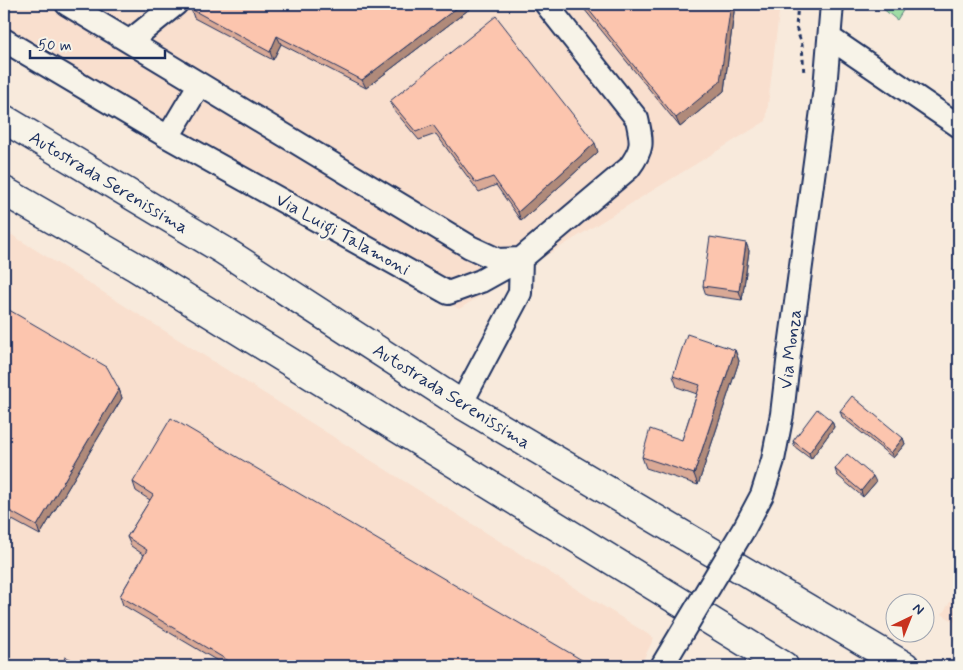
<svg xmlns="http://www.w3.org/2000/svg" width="963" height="670" viewBox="0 0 963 670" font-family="Mynerve,sans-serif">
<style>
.built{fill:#f9dfce}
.green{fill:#9fdda5;stroke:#5d8682}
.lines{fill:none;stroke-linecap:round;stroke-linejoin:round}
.minor-casing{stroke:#1b2f5e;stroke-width:26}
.highway-casing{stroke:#1b2f5e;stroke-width:31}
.path{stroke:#1b2f5e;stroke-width:3;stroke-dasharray:4 4;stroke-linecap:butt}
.minor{stroke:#f7f3e8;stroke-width:22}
.highway{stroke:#f7f3e8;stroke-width:28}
.minor-bridge-casing{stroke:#1b2f5e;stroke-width:26;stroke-linecap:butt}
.minor-bridge{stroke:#f7f3e8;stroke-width:22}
.wall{fill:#d9a996;stroke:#1b2f5e}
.shaded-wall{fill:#b08a7a;stroke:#1b2f5e}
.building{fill:#fcc5ae;stroke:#1b2f5e}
.labels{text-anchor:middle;stroke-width:5;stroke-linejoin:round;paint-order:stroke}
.street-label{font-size:18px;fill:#1b2f5e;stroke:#f7f3e8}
</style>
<rect width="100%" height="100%" fill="#f8eadc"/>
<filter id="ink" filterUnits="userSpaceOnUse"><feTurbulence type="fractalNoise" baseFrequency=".02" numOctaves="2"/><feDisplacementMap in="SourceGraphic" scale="10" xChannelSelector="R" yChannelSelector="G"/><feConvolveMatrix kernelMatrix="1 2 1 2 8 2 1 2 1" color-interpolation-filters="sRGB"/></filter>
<g filter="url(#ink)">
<!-- built -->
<path class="built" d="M4,4H780L766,121L459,309L4,50Z
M4,230L654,638L640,666H4Z
M959,589V625L942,614Z"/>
<!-- green -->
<path class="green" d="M877,4H907L897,20Z"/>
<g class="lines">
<!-- minor casing -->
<g class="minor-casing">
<path id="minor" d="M67,4L470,247L498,260L521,259L520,293L461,404
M830,38L959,126
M4,40L168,137L448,293L481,281L521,259L629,168C644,148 642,142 637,119L546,4
M130,41L176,4
M168,137L199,85
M789,354L825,88L832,4"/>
</g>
<!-- highway casing -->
<g class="highway-casing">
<path id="highway" d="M4,119L223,250L461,404L905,666
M4,191L134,266L784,666"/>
</g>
<!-- path -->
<path class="path" d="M798,4L796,27L802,45L804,74"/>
<!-- minor -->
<use href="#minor" class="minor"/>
<!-- highway -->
<use href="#highway" class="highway"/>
<!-- minor-bridge casing -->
<g class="minor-bridge-casing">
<path id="minor-bridge" d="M662,666L745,527L762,495L773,460L782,414L789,354"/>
</g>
<!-- minor-bridge -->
<use href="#minor-bridge" class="minor-bridge"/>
</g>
<!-- wall -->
<path class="wall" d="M198,4H476L366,88L281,44L273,60L194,18L191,9Z
M580,4H735L724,91L680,127Z
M390,101L598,152L521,221L496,185L479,192L436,134L419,140L393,109Z
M746,243L749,251L742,300L706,295L703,286Z
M4,307L119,389L122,398L40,535L5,516L4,518Z
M735,350L739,361L698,485L646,468L642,457L682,440L697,394L677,387L673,376Z
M840,411L903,438L905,444L893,458L842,417Z
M832,421L834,427L811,459L795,447L793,441Z
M835,469L876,482L863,497L837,475Z
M133,482L592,666H226L123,605L120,596L144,555L131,546L127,537L150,500L136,491Z"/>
<!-- shaded-wall -->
<path class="shaded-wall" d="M462,4H476L366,88L362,80Z
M731,4H735L724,91L680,127L676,118Z
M277,36L281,44L273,60L270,52Z
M595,143L598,152L521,221L518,212Z
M746,243L749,251L742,300L739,291Z
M735,350L739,361L698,485L694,474Z
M119,389L122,398L40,535L37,526Z
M832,421L834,427L811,459L809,453Z
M903,438L905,444L893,458L891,453Z
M873,476L876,482L863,497L861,491Z"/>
<!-- building -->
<path class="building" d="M198,4H462L362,80L277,36L270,52L191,9Z
M584,4H731L720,82L676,118Z
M496,16L595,143L518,212L493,177L476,183L433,125L416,132L390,101Z
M710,237L746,243L739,291L703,286Z
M4,307L107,367L119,389L37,526L4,508Z
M687,334L735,350L694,474L642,457L650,429L682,440L700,385L673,376Z
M852,396L903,438L891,453L840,411Z
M817,409L832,421L809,453L793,441Z
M171,418L592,666H237L120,596L147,550L127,537L153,495L133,482Z
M847,454L873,476L861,491L835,469Z
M65,657L89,666H62Z"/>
</g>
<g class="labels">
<!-- street labels -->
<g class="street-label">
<text transform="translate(109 182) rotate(31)" y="6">Autostrada Serenissima</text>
<text transform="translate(343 234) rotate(29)" y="6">Via Luigi Talamoni</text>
<text transform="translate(790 349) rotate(-83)" y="6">Via Monza</text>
<text transform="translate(452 396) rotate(32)" y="6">Autostrada Serenissima</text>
</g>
</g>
<!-- margin -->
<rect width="963" height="670" fill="none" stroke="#f7f3e8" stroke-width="20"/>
<rect x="10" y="10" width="943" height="650" fill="none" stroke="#1b2f5e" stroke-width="2" filter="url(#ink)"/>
<!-- north arrow -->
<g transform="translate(910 618) rotate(43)"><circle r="24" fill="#f7f3e8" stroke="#9fa5b1"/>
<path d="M0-4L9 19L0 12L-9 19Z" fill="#c8321e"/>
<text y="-8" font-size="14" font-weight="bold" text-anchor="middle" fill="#1b2f5e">N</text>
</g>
<!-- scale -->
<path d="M30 50v8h135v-8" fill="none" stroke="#1b2f5e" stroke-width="2.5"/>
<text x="38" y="50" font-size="15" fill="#1b2f5e" stroke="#f7f3e8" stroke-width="4" paint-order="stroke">50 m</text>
</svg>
